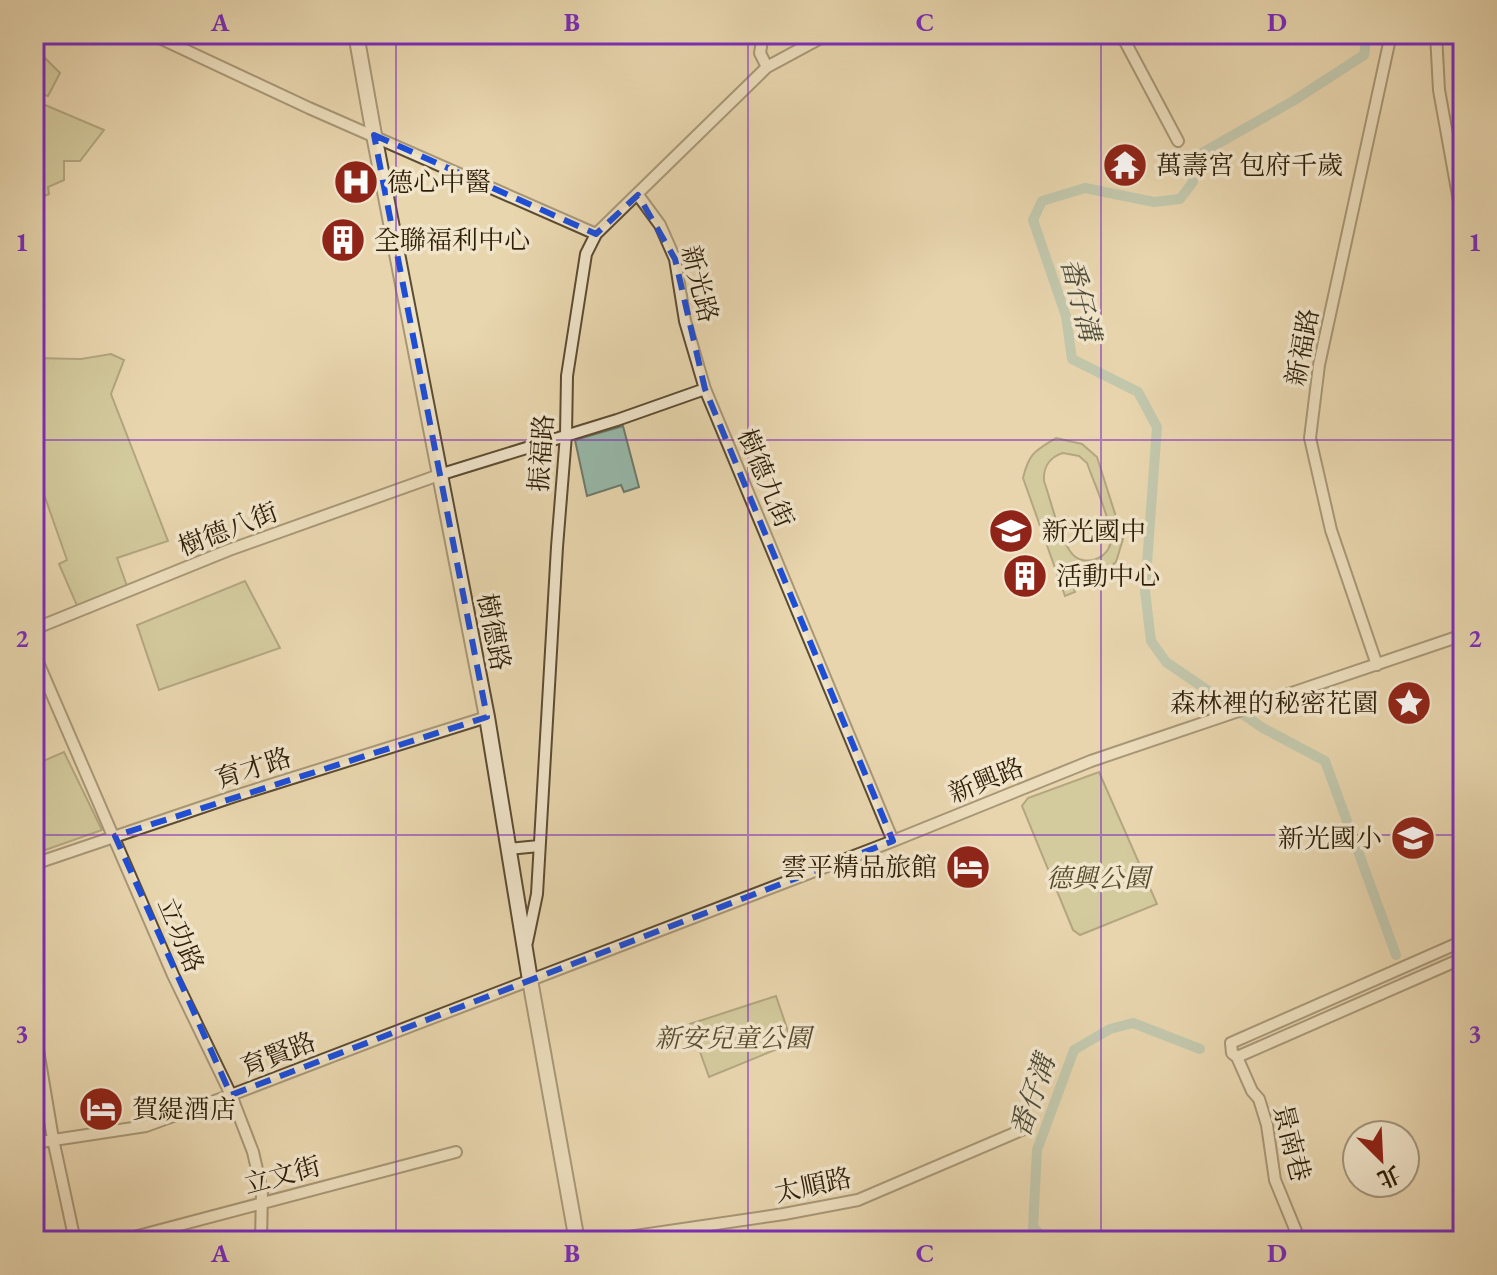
<svg xmlns="http://www.w3.org/2000/svg" width="1497" height="1275" viewBox="0 0 1497 1275" font-family="'EB Garamond','Noto Serif TC',serif">
<style>
.green{fill:#babc87;stroke:#746d48;stroke-width:2;fill-rule:evenodd}
.water{fill:#97b9ab;stroke:#6d7b6a;stroke-width:2}
.lines{fill:none;stroke-linecap:round;stroke-linejoin:round}
.canal{stroke:#97b9ab;stroke-width:10}
.minor-casing{stroke:#5c4c32;stroke-width:14}
.tertiary-casing{stroke:#5c4c32;stroke-width:18}
.minor{stroke:#f0e4ca;stroke-width:10}
.tertiary{stroke:#f0e4ca;stroke-width:14}
.marked{fill:none;stroke:#1d4ed8;stroke-width:6;stroke-dasharray:16 10;stroke-linejoin:round}
.grid{fill:none;stroke:#7b2cbf;stroke-width:2;stroke-opacity:0.55}
.labels{text-anchor:middle;stroke-width:7;stroke-linejoin:round;paint-order:stroke}
.poi-label{font-size:26px;fill:#2e1e08;stroke:#f0e4ca;text-anchor:start}
.street-label{font-size:26px;fill:#2e1e08;stroke:#f0e4ca}
.park-label{font-size:26px;font-style:italic;fill:#584d2e;stroke:#f0e4ca}
.water-label{font-size:28px;font-style:italic;fill:#4e4c39;stroke:#f0e4ca}
.neatline{fill:none;stroke:#7b2cbf;stroke-width:3}
.grid-label{font-size:26px;text-anchor:middle;font-weight:bold;fill:#7b2cbf}
</style>
<rect width="100%" height="100%" fill="#e8d6ae"/>
<filter id="stains"><feTurbulence type="fractalNoise" baseFrequency=".0025" numOctaves="4"/><feColorMatrix values="0 0 0 0 .2 0 0 0 0 .09 0 0 0 0 .02 0 0 0 .5 -.17"/></filter>
<radialGradient id="worn" r=".72"><stop offset=".6" stop-color="#630" stop-opacity="0"/><stop offset="1" stop-color="#630" stop-opacity=".3"/></radialGradient>
<!-- green -->
<path class="green" d="M45,58L60,73L48,96L41,94L38,102L104,130L80,161H64V180L48,187L49,194L34,200V60Z
M111,354L124,360L111,394L168,541L117,558L128,589L78,608L59,564L67,560L34,466V358L81,359Z
M1056,438L1082,444L1097,457L1123,539L1116,562L1106,570L1089,576H1070L1075,592L1065,596L1023,478C1029,453 1035,451 1056,438ZM1063,453L1079,456L1087,463C1095,486 1107,510 1111,534C1115,557 1083,571 1070,551C1058,533 1051,501 1044,481C1043,467 1050,457 1063,453Z
M245,581L280,648L159,690L137,625Z
M64,752L102,830L34,854V765Z
M1099,772L1157,904L1080,935L1073,930L1022,806L1028,798Z
M776,996L792,1043L709,1077L690,1024Z"/>
<!-- water -->
<path class="water" d="M623,426L639,487L624,492L621,485L587,496L575,440Z"/>
<g class="lines">
<!-- canal -->
<path class="canal" d="M1367,34L1364,55L1293,101L1193,158V182L1180,199L1154,202L1085,188L1042,201L1033,220L1066,316L1072,359L1138,392L1157,427L1145,591L1151,641L1166,662L1263,728L1325,761L1396,955
M1049,1241L1033,1228L1037,1150L1074,1050L1110,1029L1133,1023L1200,1049"/>
<!-- minor casing -->
<g class="minor-casing">
<path id="minor" d="M151,34L309,108L596,234
M763,34L760,53L767,67
M1121,34L1178,141
M1436,34L1439,90L1463,223
M638,195L660,225L675,259L685,321L705,389
M34,629L229,550L439,475L617,420L705,389L893,841
M34,653L173,975L231,1095L253,1152L262,1191L261,1241
M1377,665L1331,530L1310,438L1319,365L1391,34
M508,849L539,846
M34,864L232,797L487,717
M527,942L537,894L557,547L566,435L567,376L586,254L596,234L767,67L828,34
M34,1026L53,1139L75,1241
M1237,1057L1463,958
M34,1143L146,1126L231,1095L893,841L1091,761L1463,635
M119,1241L456,1152
M601,1241L784,1214L858,1200L1024,1129
M1300,1241L1275,1180L1267,1125L1259,1099L1252,1091L1237,1057L1232,1053L1231,1043L1463,941"/>
</g>
<!-- tertiary casing -->
<g class="tertiary-casing">
<path id="tertiary" d="M356,34L374,135L487,717L530,980L577,1241"/>
</g>
<!-- minor -->
<use href="#minor" class="minor"/>
<!-- tertiary -->
<use href="#tertiary" class="tertiary"/>
</g>
<!-- marked area -->
<path d="M0 0H1497V1275H0ZM374,135L596,234L638,195L675,259L705,389L893,841L231,1095L115,836L487,717Z" fill="#e8d6ae" fill-opacity=".55" fill-rule="evenodd"/>
<path class="marked" d="M374,135L596,234L638,195L675,259L705,389L893,841L231,1095L115,836L487,717Z"/>
<!-- grid -->
<path class="grid" d="M396,34V1241M748,34V1241M1101,34V1241M34,440H1463M34,835H1463"/>
<!-- icons -->
<defs>
<g id="temple-disc" transform="scale(2.3)"><circle r="9.5" fill="#8f2418" stroke="#f0e4ca"/><path d="M0-6L5-2H3V0L6.5 2.5H4V6H1.5V3h-3V6H-4V2.5H-6.5L-3 0V-2H-5Z" fill="#fff"/></g>
<g id="hospital-disc" transform="scale(2.3)"><circle r="9.5" fill="#8f2418" stroke="#f0e4ca"/><path d="M-5-5h3v3.5h4V-5h3V5h-3V1.5h-4V5h-3Z" fill="#fff"/></g>
<g id="building-disc" transform="scale(2.3)"><circle r="9.5" fill="#8f2418" stroke="#f0e4ca"/><path d="M-4-6H4V6H1V3H-1V6H-4ZM-2.5-4.3h1.7v1.8h-1.7ZM.8-4.3h1.7v1.8H.8ZM-2.5-1h1.7V.8h-1.7ZM.8-1h1.7V.8H.8Z" fill="#fff"/></g>
<g id="school-disc" transform="scale(2.3)"><circle r="9.5" fill="#8f2418" stroke="#f0e4ca"/><path d="M0-5L7-2L0 1L-7-2ZM-4 1L0 2.5L4 1V4Q0 6-4 4Z" fill="#fff"/></g>
<g id="sight-disc" transform="scale(2.3)"><circle r="9.5" fill="#8f2418" stroke="#f0e4ca"/><path d="M0-6L1.8-2.2L6-1.7L2.9 1.2L3.7 5.4L0 3.3L-3.7 5.4L-2.9 1.2L-6-1.7L-1.8-2.2Z" fill="#fff"/></g>
<g id="hotel-disc" transform="scale(2.3)"><circle r="9.5" fill="#8f2418" stroke="#f0e4ca"/><path d="M-6-4.5h1.5V1H6V5H4.5V3h-9V5H-6ZM-4 0a1.8 1.8 0 1 1 3.6 0ZM.5 0V-2.5h3Q6-2.5 6 0Z" fill="#fff"/></g>
</defs>
<g fill-rule="evenodd">
<use href="#temple-disc" x="1125" y="165"/>
<use href="#hospital-disc" x="356" y="182"/>
<use href="#building-disc" x="343" y="240"/>
<use href="#school-disc" x="1011" y="531"/>
<use href="#building-disc" x="1025" y="576"/>
<use href="#sight-disc" x="1409" y="703"/>
<use href="#school-disc" x="1413" y="838"/>
<use href="#hotel-disc" x="968" y="867"/>
<use href="#hotel-disc" x="101" y="1109"/>
</g>
<g class="labels">
<!-- poi labels -->
<g class="poi-label">
<text x="1156" y="174">萬壽宮 包府千歲</text>
<text x="387" y="191">德心中醫</text>
<text x="374" y="249">全聯福利中心</text>
<text x="1042" y="540">新光國中</text>
<text x="1056" y="585">活動中心</text>
<text x="1378" y="712" text-anchor="end">森林裡的秘密花園</text>
<text x="1382" y="847" text-anchor="end">新光國小</text>
<text x="937" y="876" text-anchor="end">雲平精品旅館</text>
<text x="132" y="1118">賀緹酒店</text>
</g>
<!-- street labels -->
<g class="street-label">
<text transform="translate(700 284) rotate(76)" y="9">新光路</text>
<text transform="translate(1302 347) rotate(-79)" y="9">新福路</text>
<text transform="translate(541 453) rotate(-86)" y="9">振福路</text>
<text transform="translate(766 478) rotate(67)" y="9">樹德九街</text>
<text transform="translate(228 529) rotate(-21)" y="9">樹德八街</text>
<text transform="translate(494 632) rotate(79)" y="9">樹德路</text>
<text transform="translate(253 768) rotate(-18)" y="9">育才路</text>
<text transform="translate(986 780) rotate(-22)" y="9">新興路</text>
<text transform="translate(181 935) rotate(67)" y="9">立功路</text>
<text transform="translate(278 1054) rotate(-21)" y="9">育賢路</text>
<text transform="translate(1292 1143) rotate(76)" y="9">景南巷</text>
<text transform="translate(282 1175) rotate(-15)" y="9">立文街</text>
<text transform="translate(813 1185) rotate(-12)" y="9">太順路</text>
</g>
<!-- park labels -->
<g class="park-label">
<text x="1098" y="887">德興公園</text>
<text x="733" y="1047">新安兒童公園</text>
</g>
<!-- water labels -->
<g class="water-label">
<text transform="translate(1081 299) rotate(76)" y="10">番仔溝</text>
<text transform="translate(1032 1096) rotate(-71)" y="10">番仔溝</text>
</g>
</g>
<!-- margin -->
<rect width="1497" height="1275" fill="none" stroke="#e8d6ae" stroke-width="88"/>
<!-- north arrow -->
<g transform="translate(1381 1159) rotate(156)"><circle r="38" fill="#f0e4ca" stroke="#a2957c" stroke-width="2"/>
<path d="M0-6L14 30L0 20L-14 30Z" fill="#8f2418"/>
<text y="-12" font-size="22" font-weight="bold" text-anchor="middle" fill="#2e1e08">北</text>
</g>
<rect x="44" y="44" width="1409" height="1187" class="neatline"/>
<g class="grid-label">
<text x="220" y="31">A</text>
<text x="572" y="31">B</text>
<text x="925" y="31">C</text>
<text x="1277" y="31">D</text>
<text x="22" y="251">1</text>
<text x="1475" y="251">1</text>
<text x="22" y="647">2</text>
<text x="1475" y="647">2</text>
<text x="22" y="1042">3</text>
<text x="1475" y="1042">3</text>
<text x="220" y="1262">A</text>
<text x="572" y="1262">B</text>
<text x="925" y="1262">C</text>
<text x="1277" y="1262">D</text>
</g>
<rect width="100%" height="100%" filter="url(#stains)"/>
<rect width="100%" height="100%" fill="url(#worn)"/>
</svg>
